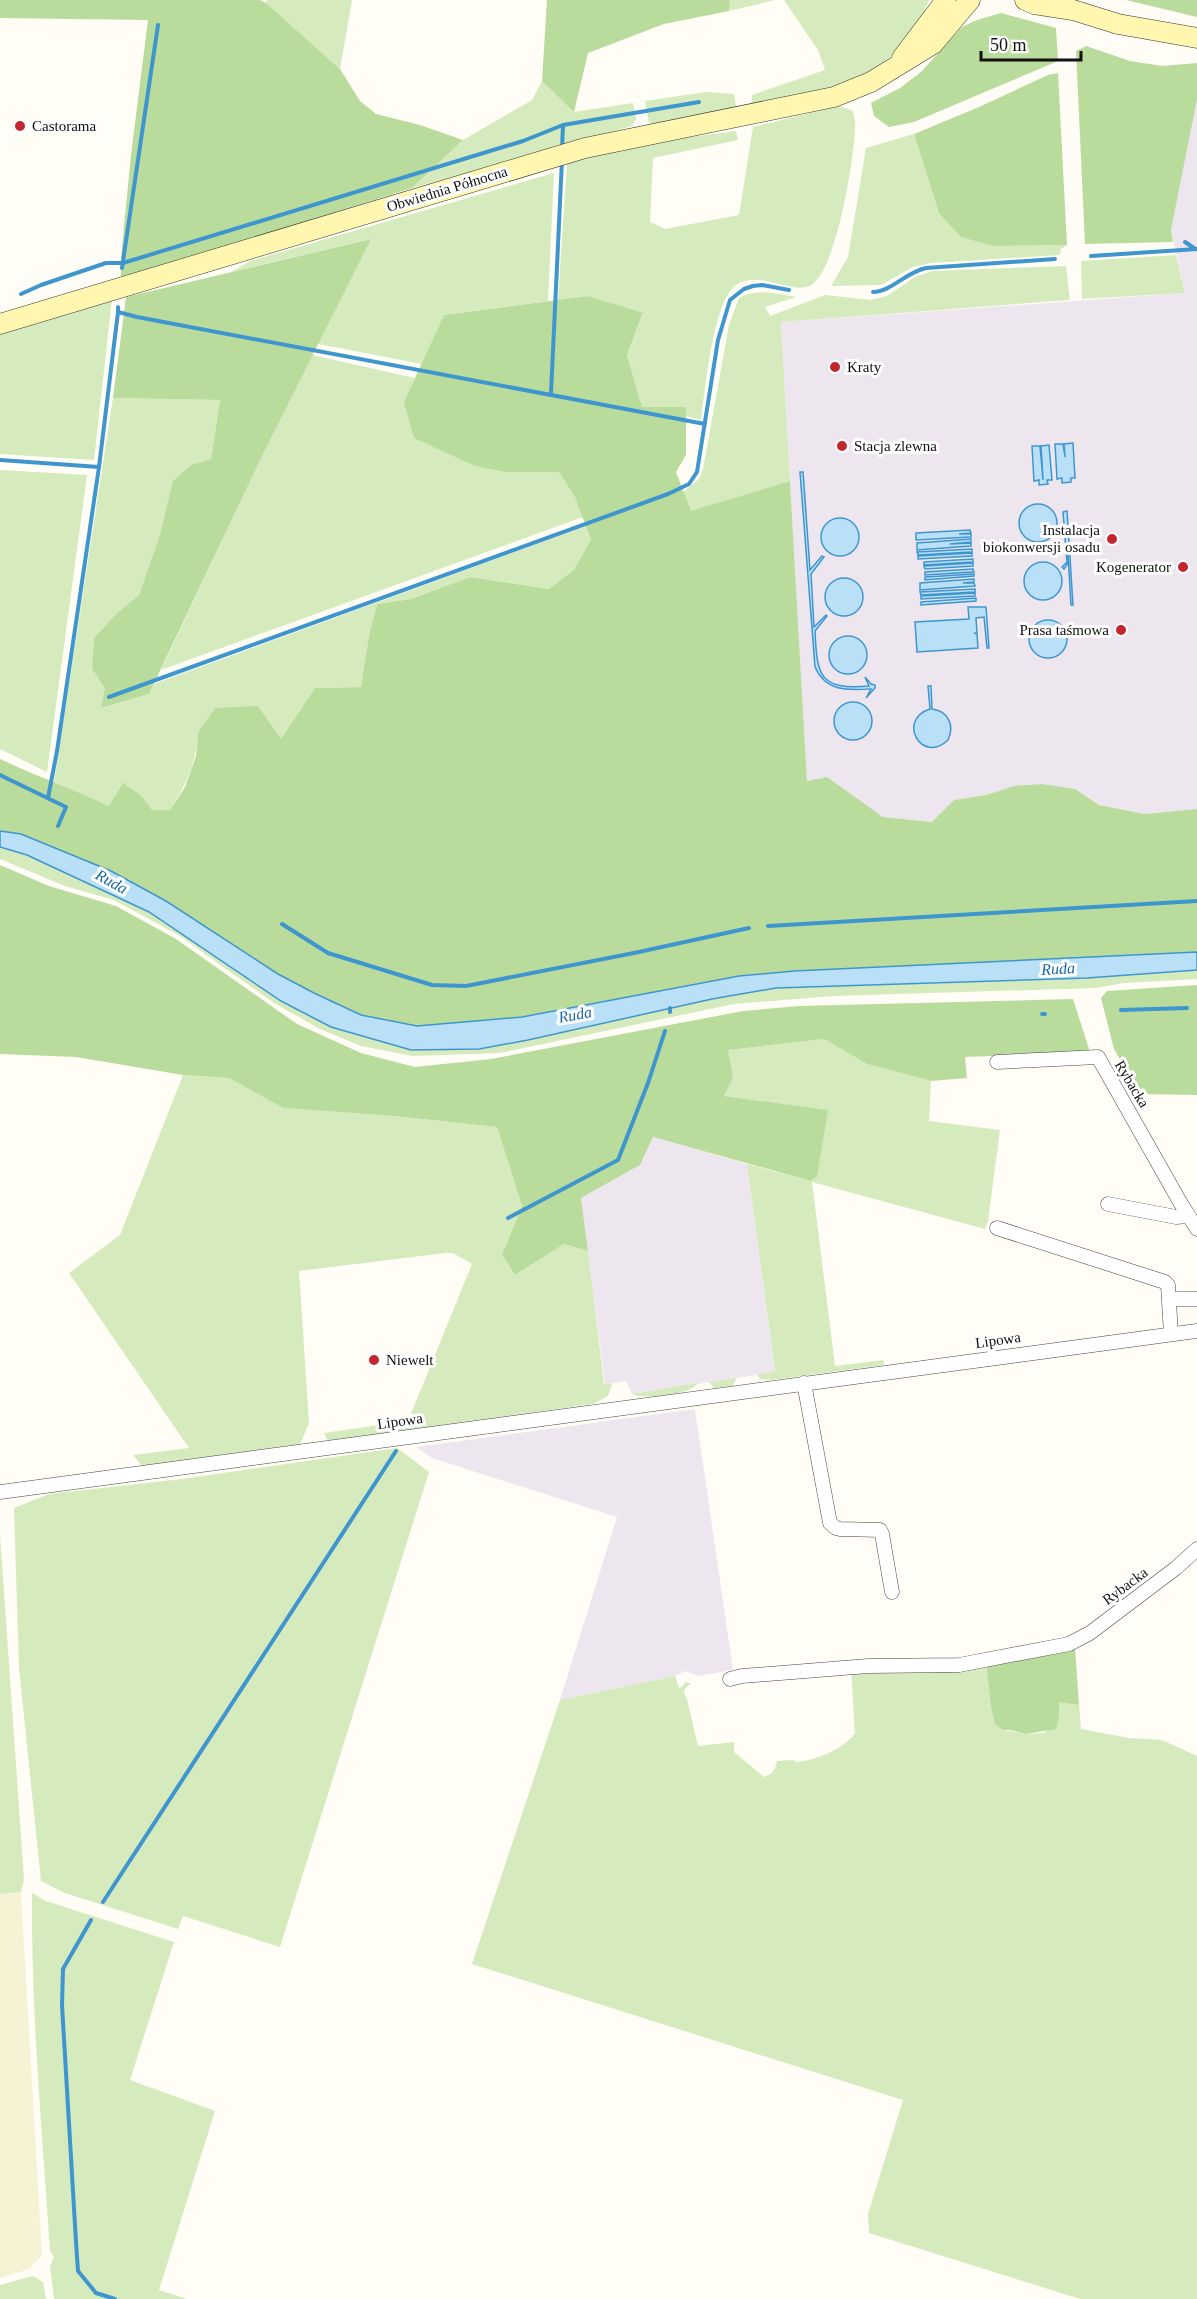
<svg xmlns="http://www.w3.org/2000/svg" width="1197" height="2299" viewBox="0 0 1197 2299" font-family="'Times New Roman',serif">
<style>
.industrial{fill:#eee6ef}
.farmland{fill:#f6f3d4}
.green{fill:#d5ebbd}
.forest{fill:#b9dc9c}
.water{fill:#b9e0f7;stroke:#3f96cf;stroke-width:1.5}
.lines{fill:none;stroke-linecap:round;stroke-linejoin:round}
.stream{stroke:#3f96cf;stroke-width:4}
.street-casing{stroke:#444;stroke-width:15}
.secondary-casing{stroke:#333;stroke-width:21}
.street{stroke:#fff;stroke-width:14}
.secondary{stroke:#fff6b0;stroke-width:20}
.poi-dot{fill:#c4262e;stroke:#fff;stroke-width:2}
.labels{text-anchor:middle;stroke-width:6;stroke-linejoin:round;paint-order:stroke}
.poi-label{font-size:15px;fill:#111;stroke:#fff;text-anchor:start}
.street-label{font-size:15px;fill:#111;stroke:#fff}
.water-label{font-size:16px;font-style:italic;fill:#1768a6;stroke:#fff}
</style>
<rect width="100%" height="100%" fill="#fffdf5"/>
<!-- industrial -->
<path class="industrial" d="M1197,95V809L1145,814L1099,805L1075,789L1042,784L1014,786L986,795L954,800L933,822L883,817L827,778L807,781L781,322L1185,293L1171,230Z
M653,1137L747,1164L775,1372L632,1394L626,1381L605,1385L581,1198L640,1165Z
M695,1409L733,1670L698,1676L685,1671L675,1676L560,1700L617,1517L432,1458L416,1447Z"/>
<!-- farmland -->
<path class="farmland" d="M21,1892L42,2255L29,2269L0,2278V1894Z"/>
<!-- green -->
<path class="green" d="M267,0H352L340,69L266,3Z
M730,0H775L729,11Z
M784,0H929L925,10L930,15C917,28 905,44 891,56C851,89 800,96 751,106L752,95L825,70L818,50Z
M542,81L574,112L633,103L636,119L632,126L412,188L463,140L532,100Z
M706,92L734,94L736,107L657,125L649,123L645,101Z
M839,106L853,111C854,117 856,123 855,129C854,156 836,280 807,287C786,292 758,270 736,285C713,300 705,393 701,420L686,416L685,407H642L627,355L643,314L588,296L558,300L567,163L646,143L736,131L738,140L653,158L650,222L665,229L739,215L753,127Z
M914,134L939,213L994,246L1067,245L1061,249L1060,255L930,263L913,267L881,285L831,286L848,257L866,148Z
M554,173L548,301L444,315L422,364L318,344L370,239L231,272L250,261Z
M1176,255L1185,293L1082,299L1081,261Z
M1066,266L1070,300L781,322L790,481L691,512L683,492L699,479L703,469L729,325L739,298C757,288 776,293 796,297L765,307L770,316L825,295L871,300L887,296L915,277L932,271Z
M112,299L94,460L0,454V334Z
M312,355L415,378L404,402L506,472L559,471L575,497L583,517L161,670L265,450Z
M113,398L220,400L211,459L191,465L173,482L160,534L139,595L117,613L94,638L92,669L105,688L102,708L149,694L154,684L586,526L591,541L575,570L549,589L470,577L411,599L377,604L369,635L361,687L315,688L281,740L198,733C196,764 186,784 170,810H152L142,796L123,784L109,806L54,782Z
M0,470L87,475L47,772L0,749Z
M0,847L27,855L149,912L281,1001L331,1027L411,1050L479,1049L528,1040L712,999L776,988L1087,978L1197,970V979L1124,983L1095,988L833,996L734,1004L500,1053L412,1056L361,1046L320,1029L274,1003L180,936L114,900L65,886L0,859Z
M824,1039L867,1064L931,1081L929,1121L1000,1130L988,1221L985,1229L812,1182L835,1366L883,1360L884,1365L771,1380L760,1379L757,1375L775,1371L747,1164L812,1181L827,1110L723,1096L733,1077L727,1050Z
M183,1075L229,1078L283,1108L394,1116L497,1127L522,1206L502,1255L515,1275L564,1244L588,1251L604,1384H612L608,1396L593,1404L328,1441L324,1433L408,1421L472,1264L453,1253H445L299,1271L309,1423L300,1444L142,1466L129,1450L133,1455L189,1448L69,1273L120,1235Z
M737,1378L732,1386L714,1388L709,1382Z
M698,1383C691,1395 644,1400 632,1394Z
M397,1448L429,1472L280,1947L183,1916L178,1929L65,1893L41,1881L19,1668L14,1508L49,1494L182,1479Z
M0,1534L24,1880L21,1892L0,1894Z
M986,1663L991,1707L1003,1730L1026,1734L1044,1733L1059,1718V1701L1079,1705L1081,1729L1129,1738L1162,1740L1197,1756V2299H1080L869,2233L868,2214L903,2100L472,1964L560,1700L675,1676L679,1688L682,1687L685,1682L691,1684L685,1688L684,1693L687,1699L698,1746L734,1742V1752L764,1777C773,1774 775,1770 777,1761L793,1760L797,1762C816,1760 844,1749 855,1733L851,1670Z
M32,1893L46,1901L174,1942L130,2080L215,2111L159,2290L187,2299H54L50,2266L54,2257L50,2250C42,2131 31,2012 32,1893Z
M33,2276L43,2282L46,2299H0V2285Z"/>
<!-- forest -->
<path class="forest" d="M0,0H260L266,3L340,69L360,101L376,114L420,125L463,140L412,188L121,279V257L131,155L148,20L0,18Z
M547,0H730L729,11L664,24L588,53L574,112L542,81Z
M1126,0H1197V17Z
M1001,13L1056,28L1058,61L914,122L889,127L874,116L871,103L900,88L921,72L962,27L977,20Z
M1086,46L1130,61L1162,66L1197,63V99L1171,230L1173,242L1085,244L1076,51Z
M1058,73L1067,245L994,246L961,237L939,213L914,134L979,107L1048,75Z
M371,239L265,450L149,694L101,708L105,688L92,669L94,638L117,613L139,595L160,534L173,481L191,465L211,459L220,400L113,398L126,297Z
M588,296L643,313L627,355L642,407H686V455L676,472L691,511L790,481L807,781L827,777L883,817L932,822L954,800L986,795L1014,786L1042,784L1075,789L1099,805L1145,814L1197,809V952L794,971L739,976L522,1017L417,1026L361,1015L314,993L278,974L167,901L111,871L21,834L0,831V759C36,776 73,789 109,806L123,783L142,796L152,810H170L185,787L196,756L198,733L215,708L258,706L281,739L315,688L361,687L369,635L377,604L411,599L470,577L549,589L574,570L591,540L575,497L559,472H506L475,466L414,438L404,402L444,315Z
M0,865L49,886L116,906L176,939L297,1024L361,1053L415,1067L491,1059L743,1011L799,1006L1073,999L1090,1052L965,1057L967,1078L931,1081L867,1064L824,1039L728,1050L733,1077L724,1096L828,1110L817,1176L811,1181L653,1137L640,1165L581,1198L588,1251L564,1244L515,1275L502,1255L522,1206L497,1127L394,1116L283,1108L229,1078L183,1075L76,1057L0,1054Z
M1197,985V1095L1140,1094L1114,1049L1101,998L1107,991Z
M1075,1648L1079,1705L1059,1702V1718L1056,1729L1026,1734L1010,1730H1003L995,1724L991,1707L986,1663L1054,1654Z"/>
<!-- water -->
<path class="water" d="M1073,443L1075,478H1071V482L1062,483V478L1057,479L1055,444H1063L1065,457L1064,444Z
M1049,445L1052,480H1047L1048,484L1039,485V480L1034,481L1032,446H1040L1043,480L1041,446Z
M800,472H803L810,570L822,556L824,557L811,574L814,627L826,615L827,616L815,631C817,676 819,690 869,686L865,677L871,684L875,685V688L866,698L871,689C847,690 826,692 815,667Z
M1019 523a19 19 0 1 1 38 0a19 19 0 1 1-38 0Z
M1067,511L1073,605H1071L1068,555V563L1064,569L1062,567L1067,562L1063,512Z
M821 537a19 19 0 1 1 38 0a19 19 0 1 1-38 0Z
M970,530L971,533L959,534H971V537L916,540V533Z
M971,539V542L950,544L971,543V546L917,550V543Z
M972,549V552L918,555L917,552Z
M972,553V556L918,559V556Z
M973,559V562L924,565V562Z
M1024 581a19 19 0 1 1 38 0a19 19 0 1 1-38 0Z
M973,563V566L925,569L924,566Z
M973,569L974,572L925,575V572Z
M974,574V576L925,580V577Z
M825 597a19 19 0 1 1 38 0a19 19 0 1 1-38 0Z
M974,579V582L963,583H974L975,586L920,590V583Z
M975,589V592L921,595L920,592Z
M975,593V596L921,599V596Z
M976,598V601L921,605V602Z
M968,607H986L989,648H987L984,617L976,618L977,633H974L977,634L978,648L917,652L915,622L969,619Z
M1029 639a19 19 0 1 1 38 0a19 19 0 1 1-38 0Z
M829 655a19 19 0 1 1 38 0a19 19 0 1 1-38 0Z
M928,686H931L932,709C948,711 955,725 948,740C922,765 896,720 930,709Z
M834 721a19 19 0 1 1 38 0a19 19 0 1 1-38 0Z
M0,831L21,834L111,871L166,901L278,974L314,993L361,1015L417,1026L522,1017L739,976L794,971L1197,952V970L1087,978L776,988L712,999L528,1040L479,1049L411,1050L331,1027L281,1001L149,912L27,855L0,847Z"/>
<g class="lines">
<!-- stream -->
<path class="stream" d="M562,150L563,125
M1185,242L1194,248
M1091,256L1197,249
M122,268L158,25
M873,292C891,292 906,272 926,268L1055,259
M21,294L41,285L106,263H123L523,141L563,125L699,102
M118,307V312L137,317L705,424
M551,393L562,160
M0,460L99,467
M109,697L668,494L689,484L697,472L718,340L730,300L744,289L753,286L762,285L789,290
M0,775L66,807L58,826
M48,798L57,751L99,467L118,312
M282,924L328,953L432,985L466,986L634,953L749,928
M768,926L1197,901
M1121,1010L1187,1008
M670,1012V1008
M1042,1014H1045
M508,1218L618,1160L648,1083L665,1031
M103,1902L396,1451
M91,1920L63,1969L62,2005L76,2242L78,2271L96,2293L115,2299"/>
<!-- street casing -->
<g class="street-casing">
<path id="street" d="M997,1062L1098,1057L1180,1202L1197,1229
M1108,1204L1176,1217L1188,1216
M997,1228L1165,1282L1168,1285L1171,1334
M1169,1299H1197
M804,1383L830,1523L836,1528L840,1529L880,1530L882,1534L892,1592
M0,1492L1197,1331
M730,1679L742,1676L868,1666L959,1665L1069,1644L1090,1633L1176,1568L1197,1549"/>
</g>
<!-- secondary casing -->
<g class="secondary-casing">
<path id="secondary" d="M1025,0L1034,4L1073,10L1118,24L1197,38
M902,58L946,0
M0,324L585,148L834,97L871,82L933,44L970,0"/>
</g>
<!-- street -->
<use href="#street" class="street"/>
<!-- secondary -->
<use href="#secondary" class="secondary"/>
</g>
<!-- markers -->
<g class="poi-dot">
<circle cx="20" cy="126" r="6"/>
<circle cx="835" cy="367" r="6"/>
<circle cx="842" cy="446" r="6"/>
<circle cx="1112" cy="539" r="6"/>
<circle cx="1183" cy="567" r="6"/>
<circle cx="1121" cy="630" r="6"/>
<circle cx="374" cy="1360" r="6"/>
</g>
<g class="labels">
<!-- poi labels -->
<g class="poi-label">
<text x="32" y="131">Castorama</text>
<text x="847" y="372">Kraty</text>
<text x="854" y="451">Stacja zlewna</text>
<text x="1100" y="535" text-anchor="end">Instalacja<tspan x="1100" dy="17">biokonwersji osadu</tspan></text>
<text x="1171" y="572" text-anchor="end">Kogenerator</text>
<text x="1109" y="635" text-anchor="end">Prasa taśmowa</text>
<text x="386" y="1365">Niewelt</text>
</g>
<!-- street labels -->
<g class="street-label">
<text transform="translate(447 189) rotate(-17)" y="5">Obwiednia Północna</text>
<text transform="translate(1132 1084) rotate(59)" y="5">Rybacka</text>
<text transform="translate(998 1340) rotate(-8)" y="5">Lipowa</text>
<text transform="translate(400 1421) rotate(-8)" y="5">Lipowa</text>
<text transform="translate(1125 1586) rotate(-37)" y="5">Rybacka</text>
</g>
<!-- water labels -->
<g class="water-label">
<text transform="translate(112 881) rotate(29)" y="6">Ruda</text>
<text transform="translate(1058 968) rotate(-3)" y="6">Ruda</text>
<text transform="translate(575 1014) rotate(-10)" y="6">Ruda</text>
</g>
</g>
<!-- scale -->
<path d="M981 51v9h100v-9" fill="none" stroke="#111111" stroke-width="3"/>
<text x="990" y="51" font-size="18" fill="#111111" stroke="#ffffff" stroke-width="4.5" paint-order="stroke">50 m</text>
</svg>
